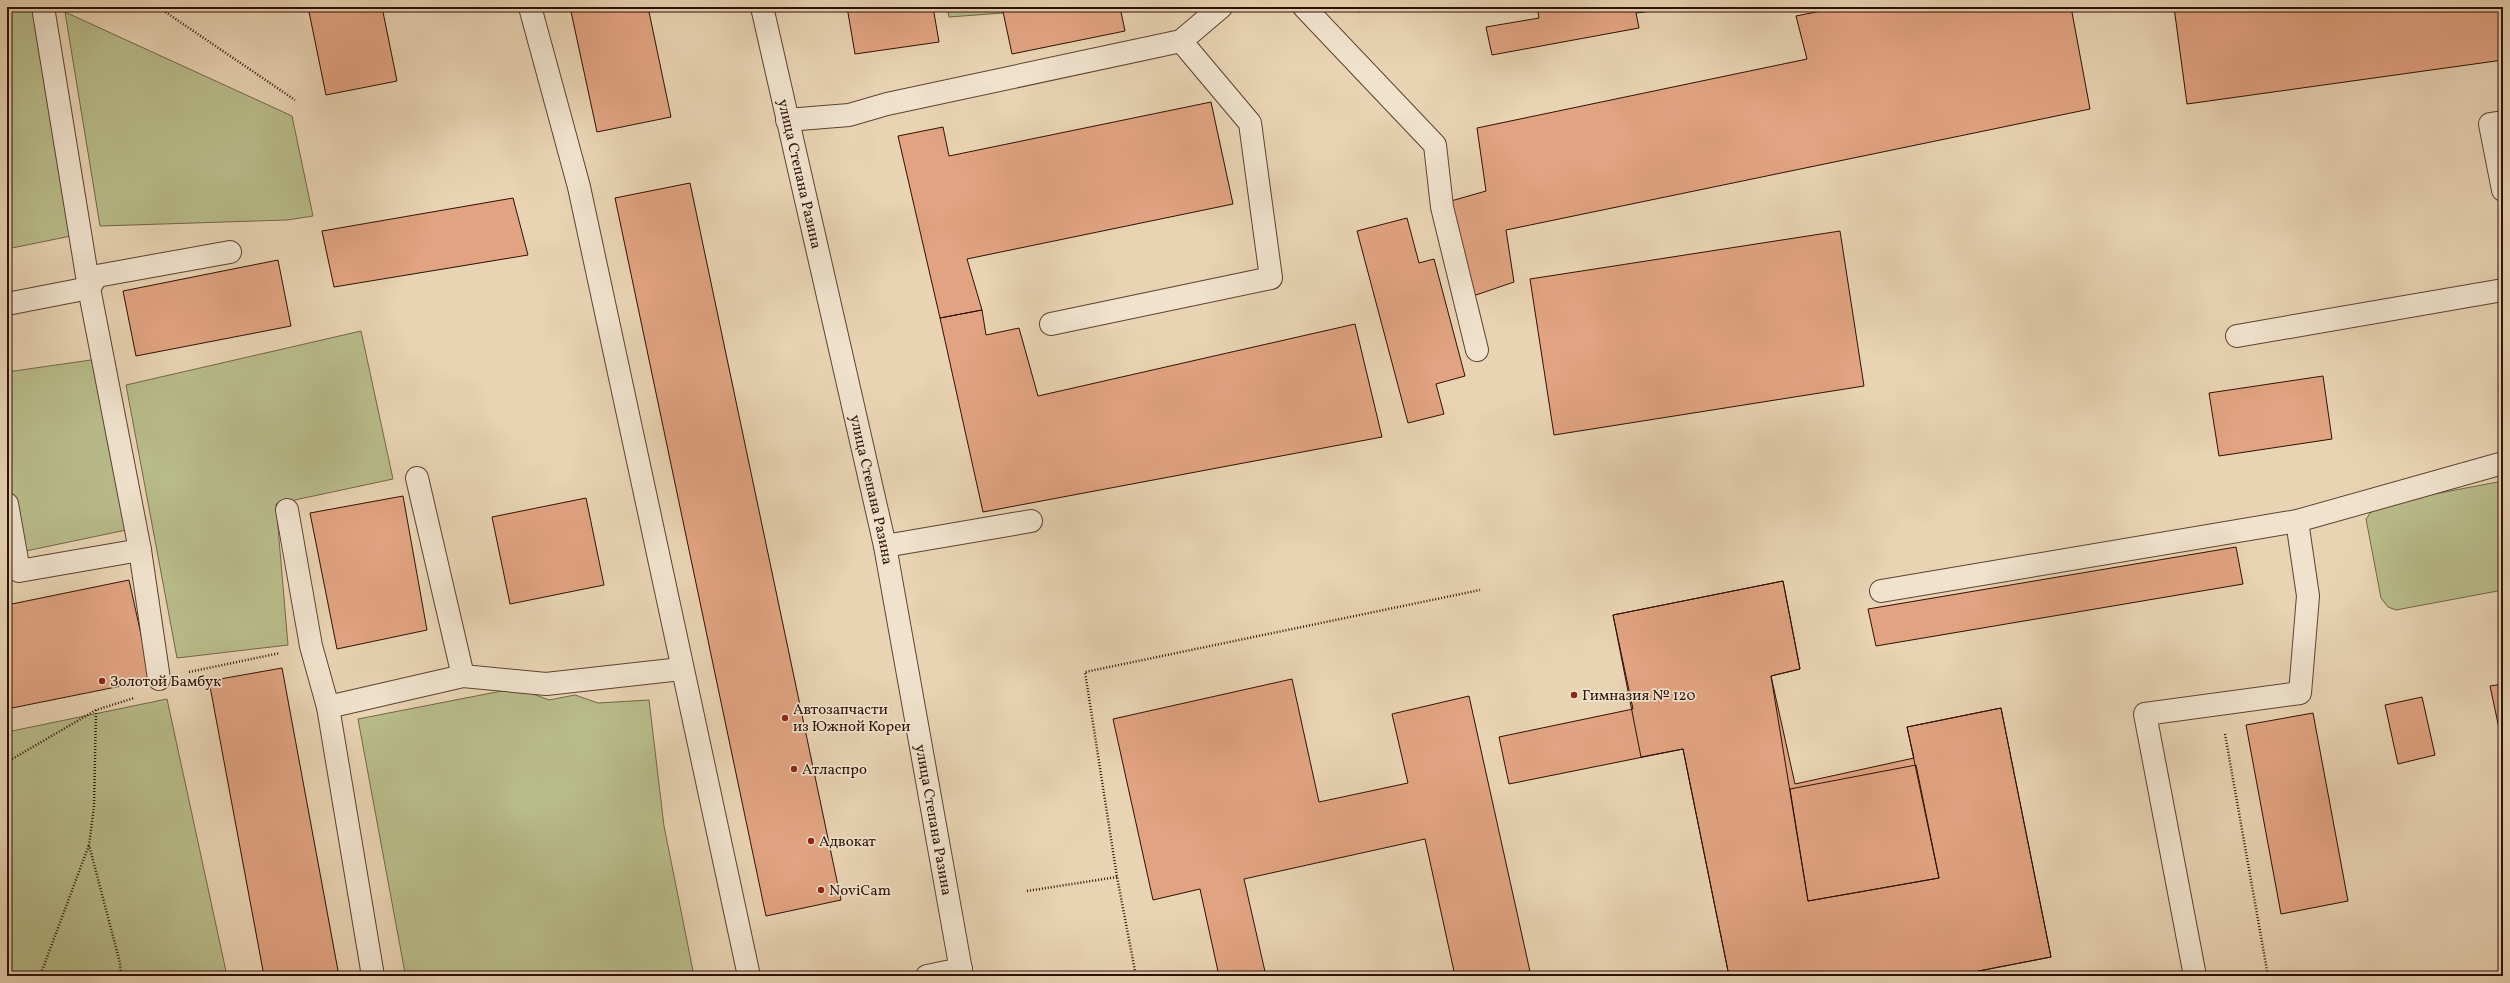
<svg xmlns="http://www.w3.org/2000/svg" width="2510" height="983" viewBox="0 0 2510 983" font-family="Vollkorn,serif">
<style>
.green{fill:#b8bc8a;stroke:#746648}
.building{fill:#e1a381;stroke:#2f1106}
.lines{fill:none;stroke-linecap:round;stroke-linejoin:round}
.minor-casing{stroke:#5d4231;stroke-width:24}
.path{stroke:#2f1106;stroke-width:2.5;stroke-dasharray:1 2;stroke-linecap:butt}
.minor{stroke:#f0e2cd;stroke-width:22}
.poi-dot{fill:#8f2418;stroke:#f0e2cd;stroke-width:1.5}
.labels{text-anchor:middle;stroke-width:3.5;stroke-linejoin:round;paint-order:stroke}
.street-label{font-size:15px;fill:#2f1106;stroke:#f0e2cd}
.poi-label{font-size:15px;fill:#2f1106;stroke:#f0e2cd;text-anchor:start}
</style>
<rect width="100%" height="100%" fill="#e8d3b2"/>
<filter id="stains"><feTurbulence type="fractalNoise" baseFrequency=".005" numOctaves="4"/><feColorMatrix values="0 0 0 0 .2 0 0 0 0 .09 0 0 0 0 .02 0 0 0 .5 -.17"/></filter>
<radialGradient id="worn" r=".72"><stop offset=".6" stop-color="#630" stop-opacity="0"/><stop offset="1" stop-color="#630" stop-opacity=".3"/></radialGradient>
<!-- green -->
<path class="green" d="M7,7H39L76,235L7,249Z
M947,7H1002L1003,13L949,17Z
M65,12L292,116L313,216L287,220L100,226Z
M361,331L393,479L276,504L288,645L177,658L126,385Z
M98,359L131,529L21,552L7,485V372Z
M2503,481V590L2396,610L2388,607L2381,598L2366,519L2376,505Z
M517,688L549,700L575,695L598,703L649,700L664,826L694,976H403L405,973L358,719Z
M167,699L227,976H7V732Z"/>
<!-- building -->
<path class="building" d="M308,7H382L397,81L326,95Z
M570,7H648L671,117L597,132Z
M847,7H933L939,42L855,54Z
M1002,7H1120L1125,31L1012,54Z
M1357,7H1381L1358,12Z
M1537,7H1650L1651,11L1636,13L1639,28L1492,55L1486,27L1539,18Z
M1841,7H2071L2090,109L1506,230L1514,282L1473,296L1451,201L1486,191L1477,128L1807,59L1796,16Z
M2174,7H2503V60L2187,104Z
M1211,102L1233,204L967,259L982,310L940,318L898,136L943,127L949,156Z
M690,183L841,900L766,916L615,198Z
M513,198L528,255L334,287L322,231Z
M1407,218L1419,263L1434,259L1465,376L1436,384L1444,414L1408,423L1357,231Z
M1840,231L1864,386L1554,435L1530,279Z
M278,260L291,326L136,356L123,291Z
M982,310L986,335L1019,328L1038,396L1355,324L1382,437L983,512L940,318Z
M2323,376L2332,439L2219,456L2209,393Z
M403,496L427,630L337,649L310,513Z
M586,498L604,585L510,604L492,517Z
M2236,547L2243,584L1876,646L1868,609Z
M129,580L151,680L7,709V605Z
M1783,581L1800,669L1771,676L1795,784L1914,758L1907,727L2001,708L2051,957L1953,976H1729L1683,749L1509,784L1499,737L1633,709L1613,615Z
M1783,581L1800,669L1771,676L1808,901L1939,878L1907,727L2001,708L2051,957L1953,976H1729L1683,749L1641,757L1613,615Z
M282,668L339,976H264L209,681Z
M1292,679L1319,802L1408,783L1392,714L1469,696L1531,976H1455L1425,839L1244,879L1266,976H1219L1200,889L1153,900L1113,719Z
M2503,684V747L2490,686Z
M2422,697L2435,755L2398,764L2385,705Z
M2313,713L2348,901L2281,914L2246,725Z
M1916,765L1939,878L1808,901L1790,789Z"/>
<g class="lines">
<!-- minor casing -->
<g class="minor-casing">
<g id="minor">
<path d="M43,7L89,288L140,550L159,679"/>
<path d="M530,7L579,187L749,976"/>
<path id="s1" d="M762,7L885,546L962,976"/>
<path d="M1304,7L1435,145L1442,207L1477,350"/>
<path d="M787,120L849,115L887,104L1181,41L1221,7"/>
<path d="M2503,122L2490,124L2503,190"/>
<path d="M7,304L89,288L97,276L230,252"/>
<path d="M1051,324L1271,278L1250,123L1181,41"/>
<path d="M2237,336L2503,290"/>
<path d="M417,478L463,676"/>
<path d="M7,504L19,571L140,550"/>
<path d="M287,510L311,646L328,707L373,976"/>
<path d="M2297,521L2503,463"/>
<path d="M885,546L1031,521"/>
<path d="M1881,591L2297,521L2308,596L2300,693L2145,714L2195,976"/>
<path d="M328,707L463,676L546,684L681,669"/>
<path d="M927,976L961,969"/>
</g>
</g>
<!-- path -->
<path class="path" d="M158,7L295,100
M189,672L280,653
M96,710L94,807L89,845L120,963L121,976
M2225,734L2268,976
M7,762L96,710L134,698
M1027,891L1117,877
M40,976L89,845
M1136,976L1117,877L1085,672L1480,590"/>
<!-- minor -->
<use href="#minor" class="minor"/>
</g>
<!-- markers -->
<g class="poi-dot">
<circle cx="102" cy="681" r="4"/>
<circle cx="1574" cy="695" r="4"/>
<circle cx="785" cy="718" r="4"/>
<circle cx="794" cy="769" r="4"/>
<circle cx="811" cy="841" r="4"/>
<circle cx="821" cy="890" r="4"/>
</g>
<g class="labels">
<!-- street labels -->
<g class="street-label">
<text dy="5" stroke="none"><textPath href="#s1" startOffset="171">улица Степана Разина</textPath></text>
<text dy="5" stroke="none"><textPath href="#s1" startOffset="495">улица Степана Разина</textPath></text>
<text dy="5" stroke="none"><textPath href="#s1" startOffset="831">улица Степана Разина</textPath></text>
</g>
<!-- poi labels -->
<g class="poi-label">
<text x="110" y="686">Золотой Бамбук</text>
<text x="1582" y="700">Гимназия № 120</text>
<text x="793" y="714">Автозапчасти<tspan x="793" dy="17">из Южной Кореи</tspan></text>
<text x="802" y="774">Атласпро</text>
<text x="819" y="846">Адвокат</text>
<text x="829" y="895">NoviСam</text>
</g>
</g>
<!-- margin -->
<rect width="2510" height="983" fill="none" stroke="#e8d3b2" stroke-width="24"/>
<rect x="8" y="8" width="2494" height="967" fill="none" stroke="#2f1106" stroke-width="2"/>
<rect x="12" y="12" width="2486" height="959" fill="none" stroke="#2f1106"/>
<rect width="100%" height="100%" filter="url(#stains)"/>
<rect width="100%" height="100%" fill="url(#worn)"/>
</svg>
